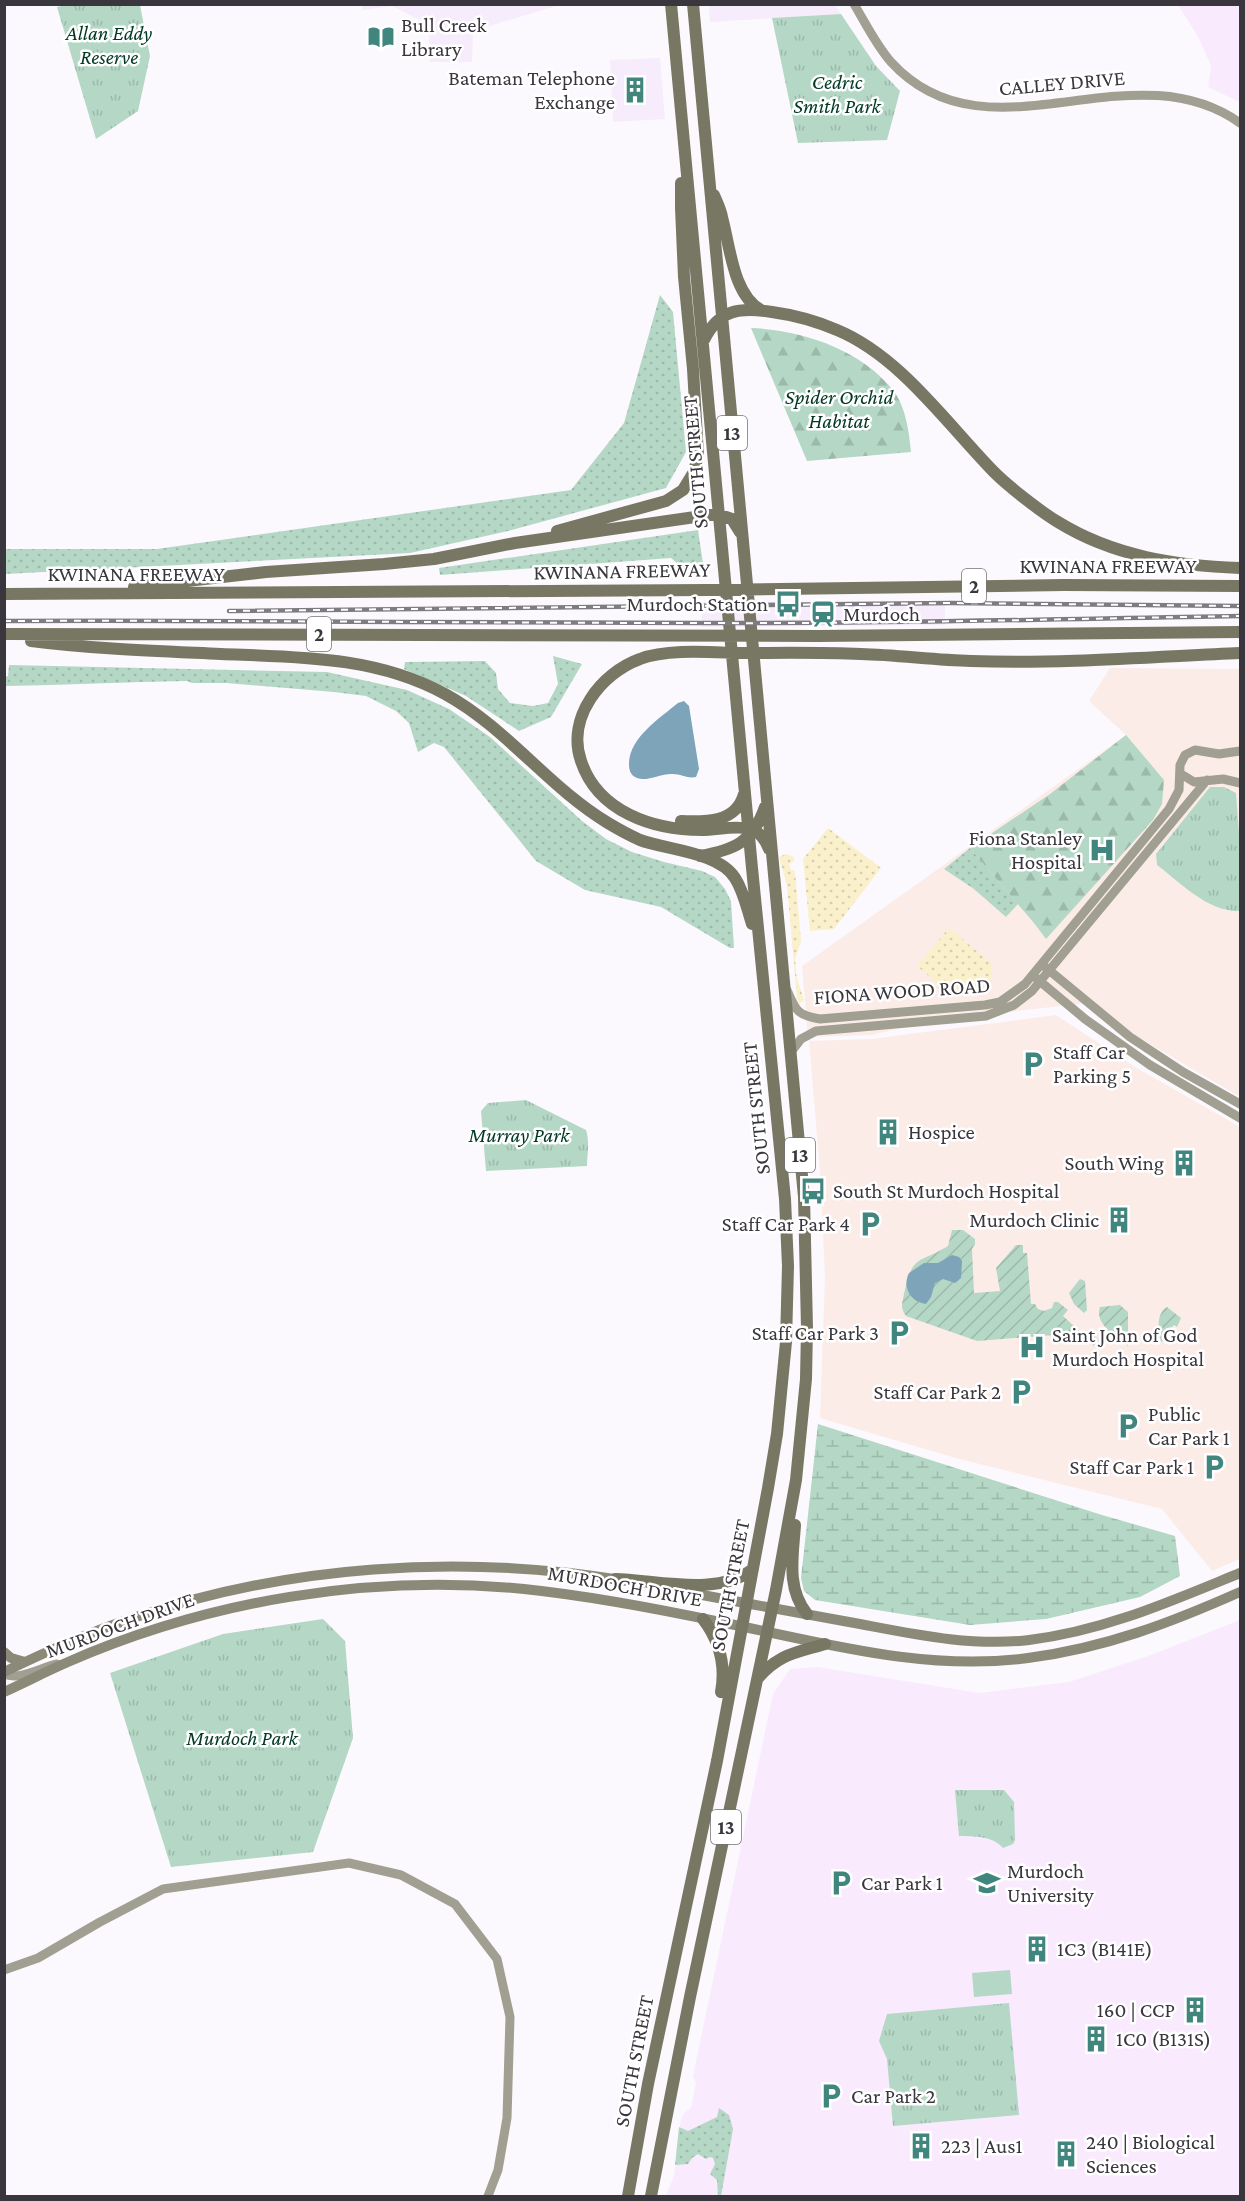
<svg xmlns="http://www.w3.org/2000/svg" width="1245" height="2201" viewBox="0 0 1245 2201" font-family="'Crimson Pro',serif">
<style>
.built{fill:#f6ecfc}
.education{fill:#f9eafd}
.medical{fill:#fcece8}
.grass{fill:url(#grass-dots)}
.forest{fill:url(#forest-firs)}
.wetland{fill:url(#wetland-marsh)}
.sand{fill:url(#sand-dots)}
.park{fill:url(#park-tufts)}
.garden{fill:url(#garden-furrows)}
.pitch{fill:#b5d7c5}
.water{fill:#7da4b8}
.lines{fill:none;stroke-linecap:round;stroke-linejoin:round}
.secondary{stroke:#a09f91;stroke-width:9}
.primary{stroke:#8b8a78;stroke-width:10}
.highway{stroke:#787763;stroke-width:12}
.rail-casing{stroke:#7e7b81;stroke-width:4.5}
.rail{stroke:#fff;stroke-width:2;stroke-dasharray:7;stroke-linecap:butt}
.labels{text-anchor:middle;stroke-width:5;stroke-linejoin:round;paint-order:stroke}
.shield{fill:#fff;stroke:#757277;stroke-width:1.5}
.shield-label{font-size:20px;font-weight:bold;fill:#3a363d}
.poi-label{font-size:21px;fill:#3a363d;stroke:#fff;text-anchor:start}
.park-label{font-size:21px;font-style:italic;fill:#003825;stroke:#fff}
.street-label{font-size:21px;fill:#3a363d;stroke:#fff}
</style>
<defs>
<pattern id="grass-dots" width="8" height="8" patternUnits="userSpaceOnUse" patternTransform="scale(1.5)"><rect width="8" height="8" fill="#b5d7c5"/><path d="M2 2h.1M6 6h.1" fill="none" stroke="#9cb9aa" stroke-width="1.8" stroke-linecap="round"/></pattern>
<pattern id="forest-firs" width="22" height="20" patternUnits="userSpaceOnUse" patternTransform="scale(1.5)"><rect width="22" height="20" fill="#b5d7c5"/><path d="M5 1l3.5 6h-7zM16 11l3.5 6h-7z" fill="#9cb9aa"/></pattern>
<pattern id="wetland-marsh" width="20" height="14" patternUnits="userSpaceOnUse" patternTransform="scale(1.5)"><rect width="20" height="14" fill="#b5d7c5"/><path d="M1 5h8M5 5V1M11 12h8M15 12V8" fill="none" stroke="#9cb9aa"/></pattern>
<pattern id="sand-dots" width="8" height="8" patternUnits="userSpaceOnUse" patternTransform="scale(1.5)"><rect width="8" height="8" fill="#faf0cb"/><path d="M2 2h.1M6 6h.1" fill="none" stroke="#d7ceaf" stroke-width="1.8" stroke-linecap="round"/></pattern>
<pattern id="park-tufts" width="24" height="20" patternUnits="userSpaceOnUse" patternTransform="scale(1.5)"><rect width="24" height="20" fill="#b5d7c5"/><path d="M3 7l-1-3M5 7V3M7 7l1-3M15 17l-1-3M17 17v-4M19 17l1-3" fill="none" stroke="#9cb9aa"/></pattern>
<pattern id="garden-furrows" width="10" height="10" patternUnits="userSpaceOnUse" patternTransform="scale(1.5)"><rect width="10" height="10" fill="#b5d7c5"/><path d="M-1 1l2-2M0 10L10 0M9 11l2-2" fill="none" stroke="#9cb9aa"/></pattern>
</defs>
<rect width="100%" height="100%" fill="#fbf9fd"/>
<!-- built -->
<path class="built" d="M362,5V4L559,5L473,31L472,62H430L428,22L420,20L392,6L363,10Z
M709,5H835L841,14L710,22Z
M660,58L665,119L613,122L610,60Z
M945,601V625L702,627L701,602Z"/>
<!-- education -->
<path class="education" d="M1178,5H1240V102L1208,87L1211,66L1199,38Z
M1240,1620V2196H666L674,2176L681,2119L684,2113L691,2108L696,2083L693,2076L694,2071L773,1694L790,1669L817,1667L979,1693L1069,1682L1151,1655Z"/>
<!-- medical -->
<path class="medical" d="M1110,668L1240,669V1097L1138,1037L1088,1003L928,1021L872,1035L808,1037L802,966L1126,735L1089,701Z
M1056,1015L1135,1067L1240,1127V1559L1212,1571L1162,1509L959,1459L820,1418L825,1276L820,1171L809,1041L871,1039Z"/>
<!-- grass -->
<path class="grass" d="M660,295L673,312L686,452L666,488L508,531L410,553L5,574V549H157L571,490L624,423Z
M698,530L704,570H685L671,558L440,575L439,568Z
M553,656L582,664L551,717L519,731L466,696L404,669L405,662L485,661L496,673L498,689L510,703L533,706L548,703L558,684Z
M9,665L327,672L407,690L449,709L490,737L582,821L606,839L632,852L664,862L702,871L715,877L725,889L731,901L734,948H730L661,907L585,890L536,861L444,747L434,743L418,752L409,723L396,711L366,696L334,692L226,683H192L187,681C126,682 66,685 5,686V677L8,676Z
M970,848L1018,904L1006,917L974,889L944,869Z
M719,2108L729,2115L733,2129L721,2196H718L717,2180L710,2174L715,2164L713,2158L710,2157L706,2159L698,2154L692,2158L688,2164L675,2165L679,2127L688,2131L717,2117Z"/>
<!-- forest -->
<path class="forest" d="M751,328C802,330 860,349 893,390C906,407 909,432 911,452L807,461Z
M1126,735L1164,780L1162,804L1153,820L1046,939L1034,923L970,848L1050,794Z"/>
<!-- wetland -->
<path class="wetland" d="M818,1424L1102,1515L1175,1536L1180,1576L1140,1597L1046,1619L970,1625L815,1600L804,1591L801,1578Z"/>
<!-- sand -->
<path class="sand" d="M828,828L881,868L834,929L810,931L803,859Z
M786,854L794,857V861L789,864L791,870L795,871L801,941L795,960L797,979L804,1000L799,1004L797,998L787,886L779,857Z
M949,928L991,963L992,986L979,993L949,998L940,992L936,982L917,966Z"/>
<!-- park -->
<path class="park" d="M65,5H140L150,56L138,111L96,139L57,7Z
M841,14L876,66L900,91L887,140L798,143L772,18Z
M1210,787H1224L1236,793L1240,847V911C1208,912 1182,884 1157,865L1156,854Z
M526,1100L586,1130C590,1142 587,1154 587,1166L486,1171L481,1111L488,1103Z
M323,1619L345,1641L353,1738L313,1852L171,1867L110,1673L223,1634Z
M955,1790H1004L1014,1802L1015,1840L1013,1844L1003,1848C992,1835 974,1837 959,1836Z
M1009,2003L1019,2115L893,2126L887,2059L879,2041L887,2014Z"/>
<!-- garden -->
<path class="garden" d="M952,1230H963L975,1239V1244L972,1249L974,1293L1000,1291L996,1268L1016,1245H1023V1253H1027L1031,1304H1035L1038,1309L1044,1311L1052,1308L1054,1302H1058L1068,1310L1063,1316L1086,1337L1091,1332L1099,1340L1094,1346L1078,1333L977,1341L906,1316C900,1308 902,1304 904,1294C913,1253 917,1265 948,1246Z
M1080,1279L1085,1281L1087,1310L1084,1313L1074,1304L1069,1293Z
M1120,1305L1128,1312V1346C1116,1336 1094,1324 1100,1307Z
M1167,1307L1181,1318L1177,1327L1174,1325L1163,1337L1165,1340L1161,1342C1158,1331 1156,1313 1167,1307Z"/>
<!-- pitch -->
<path class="pitch" d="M1010,1970L1012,1994L974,1997L972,1973Z"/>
<!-- water -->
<path class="water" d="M684,701L689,706L699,769L696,777C688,779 681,774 673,774C662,773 647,782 637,778C630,775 629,770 629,763C630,737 660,718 678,703Z
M952,1255L959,1257L962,1261L961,1278L955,1283L943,1279L935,1283L931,1297L926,1304C910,1302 902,1287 909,1273L924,1263H938Z"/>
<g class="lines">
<!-- secondary -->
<path class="secondary" d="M854,4C866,24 876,45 891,62C987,167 1130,45 1240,123
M1181,774L1194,782L1223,779L1240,783
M1044,966L1130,1037L1183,1072L1240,1104
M1036,978L1085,1019L1150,1065L1240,1118
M787,990C796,1011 797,1015 820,1019L985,1005L1000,1002L1025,984L1169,809L1179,790L1180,765L1185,755L1195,750L1219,754L1240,751
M791,1052L801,1039L816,1031L986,1016L1014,1005L1032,991L1207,780
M4,1674C20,1681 42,1667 57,1664
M4,1970L38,1958L100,1922L163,1889L349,1863L401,1875L455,1904L497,1959L510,2017L507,2118L498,2170L488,2196"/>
<!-- primary -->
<path class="primary" d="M666,1588C727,1600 788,1611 849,1622C909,1633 968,1647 1029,1640C1104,1631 1171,1601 1240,1573
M4,1652L11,1658L25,1662
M4,1672C46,1652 87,1633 130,1619C286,1565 459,1554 621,1580
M4,1692C26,1682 47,1671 68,1662C210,1600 369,1574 524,1589C591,1596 659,1609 725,1623C824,1643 926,1672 1028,1658C1105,1648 1170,1623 1240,1592"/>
<!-- highway -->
<path class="highway" d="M714,195C717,202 721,210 722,217C730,246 733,295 761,310
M704,340C719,309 740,307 772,312C794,315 816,321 837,330C900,356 947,424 994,472C1008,486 1041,512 1058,522C1113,556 1177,566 1240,568
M557,531L666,501L683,490L694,472L698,455L693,369L684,277L681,208V183
M134,587L266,572L384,564L434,559L515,543L709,515H720L732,519L740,532
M4,594L707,590L1064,585L1240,586
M4,634L818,636L1240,632
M31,641C94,649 157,651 221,654C298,657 376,656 445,694C507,728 548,787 608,823C618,829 629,835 640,840C667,850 719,852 735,878C744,892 747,909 752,924
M681,821C706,822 736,823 744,794
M769,849C766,840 759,831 750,829C736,825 717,830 702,830C653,830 598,812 581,761C566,718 601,673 640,659C666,649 707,652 736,653C777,653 819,652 861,654C898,655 934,660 971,661C1061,664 1151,657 1240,653
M700,856C734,850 753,842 765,807
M795,1525C793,1556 786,1588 807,1614
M615,1579C657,1580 718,1597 753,1569
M703,1619C719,1640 726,1665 721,1692
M758,1678C779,1654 795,1653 825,1644
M628,2196L648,2084L717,1761L768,1488L777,1434L786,1342L788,1266L785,1199L752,868L671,4
M651,2196L690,1997L776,1590L796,1480L806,1379L807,1328L804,1197L693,4"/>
<!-- rail casing -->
<g class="rail-casing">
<path id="rail" d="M229,611L950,603L1240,606
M4,621C236,620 468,623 700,623C880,624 1060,619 1240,616"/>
</g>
<!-- rail -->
<use href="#rail" class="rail"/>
</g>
<!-- icons -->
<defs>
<g id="library-bare" transform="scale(2.07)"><path d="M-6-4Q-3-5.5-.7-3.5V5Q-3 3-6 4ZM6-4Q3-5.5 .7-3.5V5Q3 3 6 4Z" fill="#40867e" stroke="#fff" stroke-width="2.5" paint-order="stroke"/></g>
<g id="building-bare" transform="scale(2.07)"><path d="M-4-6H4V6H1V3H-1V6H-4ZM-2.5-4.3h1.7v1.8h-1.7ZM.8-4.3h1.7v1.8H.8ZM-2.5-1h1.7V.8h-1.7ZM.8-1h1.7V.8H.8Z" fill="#40867e" stroke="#fff" stroke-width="2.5" paint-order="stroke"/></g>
<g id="bus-bare" transform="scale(2.07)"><path d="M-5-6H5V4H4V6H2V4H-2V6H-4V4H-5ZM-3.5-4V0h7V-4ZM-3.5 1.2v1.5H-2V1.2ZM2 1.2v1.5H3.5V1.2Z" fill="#40867e" stroke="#fff" stroke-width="2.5" paint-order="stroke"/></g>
<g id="station-bare" transform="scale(2.07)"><path d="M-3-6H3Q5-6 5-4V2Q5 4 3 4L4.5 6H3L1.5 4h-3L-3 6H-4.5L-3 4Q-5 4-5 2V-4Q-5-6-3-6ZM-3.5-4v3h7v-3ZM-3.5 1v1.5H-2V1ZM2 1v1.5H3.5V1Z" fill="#40867e" stroke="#fff" stroke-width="2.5" paint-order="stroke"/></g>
<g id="hospital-bare" transform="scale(2.07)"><path d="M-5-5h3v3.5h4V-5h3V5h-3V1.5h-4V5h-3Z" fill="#40867e" stroke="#fff" stroke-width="2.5" paint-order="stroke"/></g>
<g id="parking-bare" transform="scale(2.07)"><path d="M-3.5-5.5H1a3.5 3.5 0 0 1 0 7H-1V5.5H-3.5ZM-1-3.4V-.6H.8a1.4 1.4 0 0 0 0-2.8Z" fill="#40867e" stroke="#fff" stroke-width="2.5" paint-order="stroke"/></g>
<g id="university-bare" transform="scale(2.07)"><path d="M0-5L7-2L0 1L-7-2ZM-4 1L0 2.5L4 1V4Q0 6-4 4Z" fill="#40867e" stroke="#fff" stroke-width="2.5" paint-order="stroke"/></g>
</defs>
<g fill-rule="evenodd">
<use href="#library-bare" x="381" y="37"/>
<use href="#building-bare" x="635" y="90"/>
<use href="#bus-bare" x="788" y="604"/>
<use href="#station-bare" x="823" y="614"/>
<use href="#hospital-bare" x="1102" y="850"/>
<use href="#parking-bare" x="1033" y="1064"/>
<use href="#building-bare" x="888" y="1132"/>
<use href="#building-bare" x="1184" y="1163"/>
<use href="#bus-bare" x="813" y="1191"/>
<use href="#building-bare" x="1119" y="1220"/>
<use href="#parking-bare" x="870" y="1224"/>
<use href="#parking-bare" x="899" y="1333"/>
<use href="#hospital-bare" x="1032" y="1347"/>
<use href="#parking-bare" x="1021" y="1392"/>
<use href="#parking-bare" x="1128" y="1426"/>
<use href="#parking-bare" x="1214" y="1467"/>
<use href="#parking-bare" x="841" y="1883"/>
<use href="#university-bare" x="987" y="1883"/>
<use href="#building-bare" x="1037" y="1949"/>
<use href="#building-bare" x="1195" y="2010"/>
<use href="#building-bare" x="1096" y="2039"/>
<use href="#parking-bare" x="831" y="2096"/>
<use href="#building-bare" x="921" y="2146"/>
<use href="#building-bare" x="1066" y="2154"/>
</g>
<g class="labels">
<!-- shield labels -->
<g class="shield">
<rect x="717" y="416" width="30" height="34" rx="4.5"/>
<rect x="962" y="569" width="24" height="34" rx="4.5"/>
<rect x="307" y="617" width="24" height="34" rx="4.5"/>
<rect x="785" y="1138" width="30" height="34" rx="4.5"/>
<rect x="711" y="1810" width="30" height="34" rx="4.5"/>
</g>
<g class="shield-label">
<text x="732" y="440">13</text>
<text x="974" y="593">2</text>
<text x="319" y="641">2</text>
<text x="800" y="1162">13</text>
<text x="726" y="1834">13</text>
</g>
<!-- poi labels -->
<g class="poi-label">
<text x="401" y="32">Bull Creek<tspan x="401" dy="24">Library</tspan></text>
<text x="615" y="85" text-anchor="end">Bateman Telephone<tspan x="615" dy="24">Exchange</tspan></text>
<text x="768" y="611" text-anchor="end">Murdoch Station</text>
<text x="843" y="621">Murdoch</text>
<text x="1082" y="845" text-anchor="end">Fiona Stanley<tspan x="1082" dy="24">Hospital</tspan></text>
<text x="1053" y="1059">Staff Car<tspan x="1053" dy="24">Parking 5</tspan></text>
<text x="908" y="1139">Hospice</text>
<text x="1164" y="1170" text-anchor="end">South Wing</text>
<text x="833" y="1198">South St Murdoch Hospital</text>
<text x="1099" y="1227" text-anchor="end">Murdoch Clinic</text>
<text x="850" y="1231" text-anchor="end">Staff Car Park 4</text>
<text x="879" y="1340" text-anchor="end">Staff Car Park 3</text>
<text x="1052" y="1342">Saint John of God<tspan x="1052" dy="24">Murdoch Hospital</tspan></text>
<text x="1001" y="1399" text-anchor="end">Staff Car Park 2</text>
<text x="1148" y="1421">Public<tspan x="1148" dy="24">Car Park 1</tspan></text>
<text x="1194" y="1474" text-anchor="end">Staff Car Park 1</text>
<text x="1007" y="1878">Murdoch<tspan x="1007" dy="24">University</tspan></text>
<text x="861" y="1890">Car Park 1</text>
<text x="1057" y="1956">1C3 (B141E)</text>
<text x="1175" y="2017" text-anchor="end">160 | CCP</text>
<text x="1116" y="2046">1C0 (B131S)</text>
<text x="851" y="2103">Car Park 2</text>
<text x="1086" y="2149">240 | Biological<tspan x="1086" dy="24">Sciences</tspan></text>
<text x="941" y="2153">223 | Aus1</text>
</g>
<!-- park labels -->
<g class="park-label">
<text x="109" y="40">Allan Eddy<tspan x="109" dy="24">Reserve</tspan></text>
<text x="837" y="89">Cedric<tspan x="837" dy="24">Smith Park</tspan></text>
<text x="839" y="404">Spider Orchid<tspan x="839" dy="24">Habitat</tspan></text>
<text x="519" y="1142">Murray Park</text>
<text x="242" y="1745">Murdoch Park</text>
</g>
<!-- street labels -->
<g class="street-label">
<text transform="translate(1062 83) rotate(-5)" y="7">CALLEY DRIVE</text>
<text transform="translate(695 462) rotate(-95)" y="7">SOUTH STREET</text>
<text x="1108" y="573">KWINANA FREEWAY</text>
<text transform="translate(622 571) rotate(-1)" y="7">KWINANA FREEWAY</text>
<text x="136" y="581">KWINANA FREEWAY</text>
<text transform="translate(902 991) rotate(-4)" y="7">FIONA WOOD ROAD</text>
<text transform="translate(756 1108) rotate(-96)" y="7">SOUTH STREET</text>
<text transform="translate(730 1585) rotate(-79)" y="7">SOUTH STREET</text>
<text transform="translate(625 1586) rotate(10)" y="7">MURDOCH DRIVE</text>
<text transform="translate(120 1625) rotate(-20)" y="7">MURDOCH DRIVE</text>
<text transform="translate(634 2061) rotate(-79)" y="7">SOUTH STREET</text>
</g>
</g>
<!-- border -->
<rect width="1245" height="2201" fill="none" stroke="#3a363d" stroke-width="12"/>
</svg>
